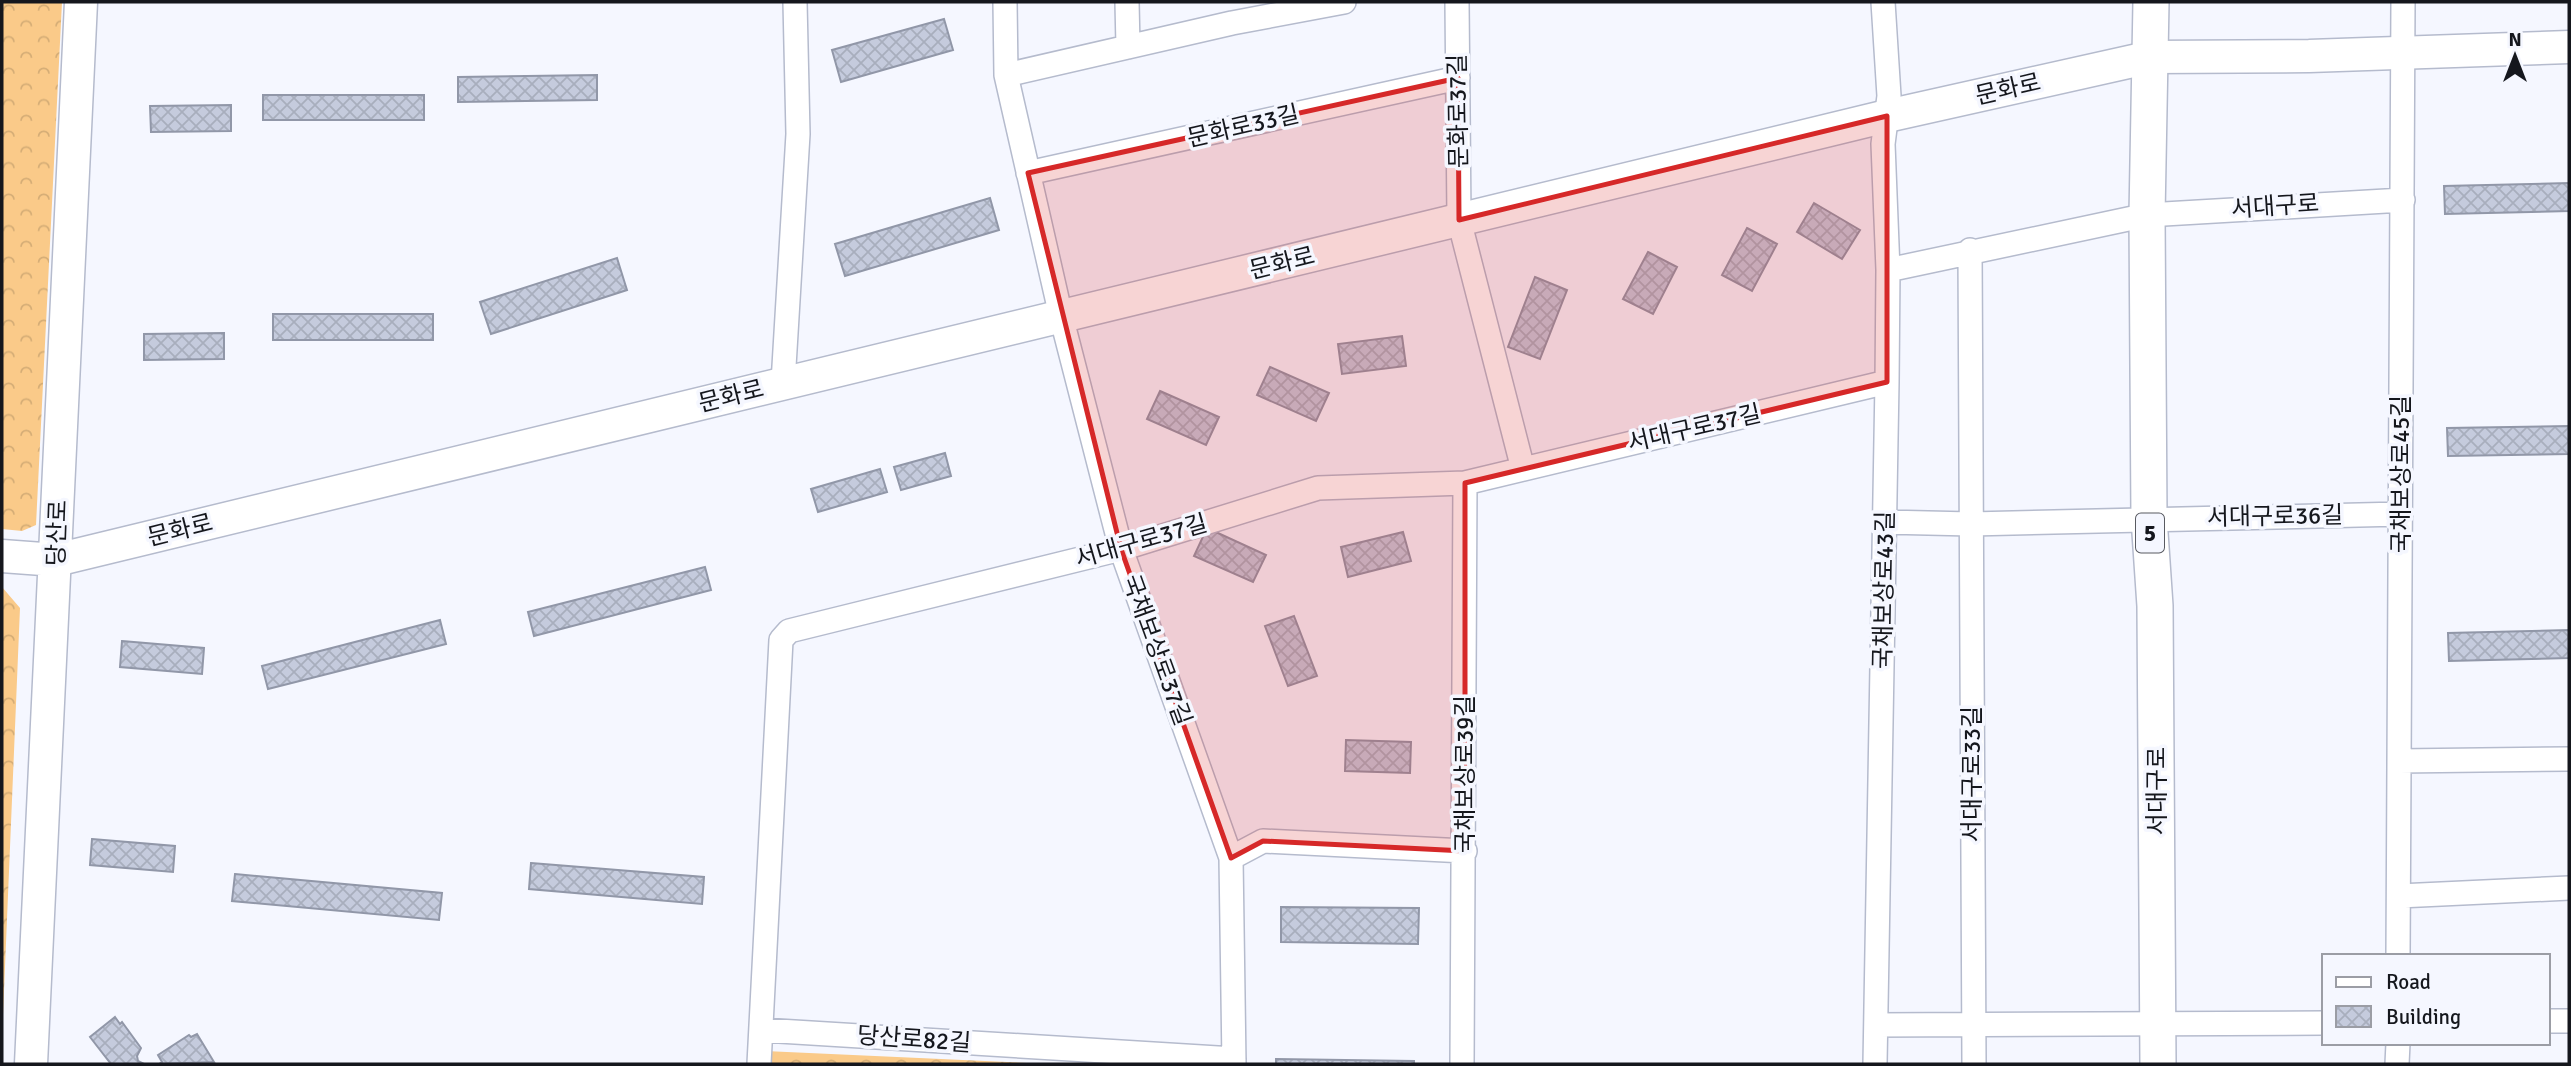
<svg xmlns="http://www.w3.org/2000/svg" width="2571" height="1066" viewBox="0 0 2571 1066" font-family="Signika,'Noto Sans KR',sans-serif">
<style>
.forest{fill:url(#forest-crowns)}
.building{fill:url(#building-cross-hatch);stroke:#9197a8;stroke-width:2}
.lines{fill:none;stroke-linecap:round;stroke-linejoin:round}
.street-casing{stroke:#b5bbcd;stroke-width:26}
.secondary-casing{stroke:#b5bbcd;stroke-width:35}
.primary-casing{stroke:#b5bbcd;stroke-width:38}
.street{stroke:#fff;stroke-width:23}
.secondary{stroke:#fff;stroke-width:32}
.primary{stroke:#fff;stroke-width:35}
.marked{fill:#d62828;fill-opacity:0.2;stroke:#d62828;stroke-width:5;stroke-linejoin:round}
.labels{text-anchor:middle;stroke-width:7;stroke-linejoin:round;paint-order:stroke}
.shield{fill:#f5f7ff;stroke:#585a61;stroke-width:2}
.shield-label{font-size:23px;font-weight:bold;fill:#15171d}
.street-label{font-size:24px;fill:#15171d;stroke:#f5f7ff}
</style>
<defs>
<pattern id="forest-crowns" width="20" height="18" patternUnits="userSpaceOnUse" patternTransform="scale(1.75)"><rect width="20" height="18" fill="#faca89"/><path d="M2 6a3 3 0 1 1 6 0M12 15a3 3 0 1 1 6 0" fill="none" stroke="#d5ad76"/></pattern>
<pattern id="building-cross-hatch" width="8" height="8" patternUnits="userSpaceOnUse" patternTransform="scale(1.75)"><rect width="8" height="8" fill="#c5cbdd"/><path d="M0 0l8 8M0 8l8-8" fill="none" stroke="#a8aebd"/></pattern>
</defs>
<rect width="100%" height="100%" fill="#f5f7ff"/>
<!-- forest -->
<path class="forest" d="M2,2H62L36,525L22,531L2,529Z
M2,587L20,608L2,1039Z
M765,1051L1049,1064H765Z"/>
<!-- building -->
<path class="building" d="M944,19L953,50L841,82L832,50Z
M597,75V100L458,102V77Z
M263,95H424V120H263Z
M231,105V131L151,132L150,106Z
M2569,183V211L2445,214L2444,186Z
M990,198L999,230L845,276L835,244Z
M1814,203L1860,230L1842,259L1797,232Z
M1747,228L1777,244L1752,291L1722,275Z
M1648,252L1677,267L1653,314L1623,299Z
M617,258L627,290L491,334L480,302Z
M1535,277L1567,290L1540,359L1508,347Z
M273,314H433V340H273Z
M224,333V359L144,360V334Z
M1402,336L1406,366L1342,374L1338,344Z
M1270,367L1329,393L1316,421L1257,395Z
M1160,391L1219,417L1206,445L1147,419Z
M2569,426V454L2448,456L2447,428Z
M945,453L951,476L901,490L894,467Z
M880,469L887,492L818,512L811,489Z
M1207,528L1266,555L1253,582L1194,556Z
M1403,532L1411,561L1348,577L1341,547Z
M705,567L711,590L534,636L528,612Z
M1294,616L1317,676L1288,686L1265,626Z
M440,620L446,644L268,689L262,666Z
M2569,630V658L2449,661L2448,633Z
M122,641L204,648L202,674L120,667Z
M1346,740L1411,742L1410,773L1345,771Z
M92,839L175,846L173,872L90,865Z
M531,863L704,877L702,904L529,889Z
M235,874L442,893L439,920L232,901Z
M1281,907L1419,908L1418,944L1281,942Z
M115,1017L120,1024L122,1022L141,1048L137,1056L138,1061L144,1064H111L90,1037Z
M197,1034L214,1062L159,1064L162,1062L158,1055L189,1035L191,1037Z
M1276,1059L1414,1061V1064H1276Z"/>
<g class="lines">
<!-- street casing -->
<g class="street-casing">
<path id="street" d="M1005,2L1006,75L1061,316L1121,549L1231,858L1234,1064
M1127,2L1128,47
M1457,2L1459,220L1523,469
M1006,75L1232,23L1344,2
M1028,173L1458,78
M1970,250L1974,1064
M1888,270L2147,215L2403,200
M783,383L798,134L795,2
M1885,522L1971,524L2401,514
M2399,761L2569,759
M1231,858L1263,841L1465,851
M2399,896L2569,888
M2398,956L2403,2
M2548,1021H2569
M1876,1025L2324,1023
M762,1030L1234,1059
M759,1064L781,640L789,631L1121,549L1318,488L1465,483L1887,382
M1462,1064L1465,483
M1875,1064L1887,382L1888,270L1883,144L1889,96L1883,2
M2397,1064L2398,1043"/>
</g>
<!-- secondary casing -->
<g class="secondary-casing">
<path id="secondary" d="M2,556L56,560L1887,116L2151,57L2309,56L2569,47
M31,1064L81,2"/>
</g>
<!-- primary casing -->
<g class="primary-casing">
<path id="primary" d="M2151,2L2147,215L2149,518L2155,606L2158,1064"/>
</g>
<!-- street -->
<use href="#street" class="street"/>
<!-- secondary -->
<use href="#secondary" class="secondary"/>
<!-- primary -->
<use href="#primary" class="primary"/>
</g>
<!-- marked area -->
<path class="marked" d="M1458,78L1459,220L1887,116V382L1465,483V851L1263,841L1231,858L1121,549L1028,173Z"/>
<g class="labels">
<!-- shield labels -->
<rect class="shield" x="2136" y="513.5" width="28" height="39" rx="5"/>
<g class="shield-label">
<text x="2150" y="541">5</text>
</g>
<!-- street labels -->
<g class="street-label">
<text transform="translate(2008 89) rotate(-13)" y="8">문화로</text>
<text transform="translate(1458 111) rotate(-91)" y="8">문화로37길</text>
<text transform="translate(1243 126) rotate(-13)" y="8">문화로33길</text>
<text transform="translate(2275 206) rotate(-4)" y="8">서대구로</text>
<text transform="translate(1282 263) rotate(-14)" y="8">문화로</text>
<text transform="translate(731 396) rotate(-14)" y="8">문화로</text>
<text transform="translate(1694 428) rotate(-13)" y="8">서대구로37길</text>
<text transform="translate(2401 474) rotate(-90)" y="8">국채보상로45길</text>
<text transform="translate(2275 516) rotate(-1)" y="8">서대구로36길</text>
<text transform="translate(180 530) rotate(-14)" y="8">문화로</text>
<text transform="translate(57 533) rotate(-88)" y="8">당산로</text>
<text transform="translate(1141 541) rotate(-16)" y="8">서대구로37길</text>
<text transform="translate(1884 590) rotate(-89)" y="8">국채보상로43길</text>
<text transform="translate(1157 650) rotate(70)" y="8">국채보상로37길</text>
<text transform="translate(1465 774) rotate(-90)" y="8">국채보상로39길</text>
<text transform="translate(1972 774) rotate(-90)" y="8">서대구로33길</text>
<text transform="translate(2157 791) rotate(-90)" y="8">서대구로</text>
<text transform="translate(914 1039) rotate(4)" y="8">당산로82길</text>
</g>
</g>
<!-- border -->
<rect width="2571" height="1066" fill="none" stroke="#15171d" stroke-width="7"/>
<!-- legend -->
<rect x="2322" y="954" width="228" height="91" fill="#f5f7ff" stroke="#9b9da5" stroke-width="2"/>
<rect x="2336" y="977" width="35" height="10" fill="#ffffff" stroke="#9b9da5" stroke-width="2"/>
<text x="2386" y="989" font-size="21" fill="#15171d">Road</text>
<rect x="2336" y="1006" width="35" height="21" fill="url(#building-cross-hatch)" stroke="#9b9da5" stroke-width="2"/>
<text x="2386" y="1024" font-size="21" fill="#15171d">Building</text>
<!-- north arrow -->
<g transform="translate(2515 56)" stroke="#f5f7ff" stroke-width="5" paint-order="stroke">
<path d="M0-5L12 26L0 18L-12 26Z" fill="#15171d"/>
<text y="-10" font-size="19" font-weight="bold" text-anchor="middle" fill="#15171d">N</text>
</g>
</svg>
